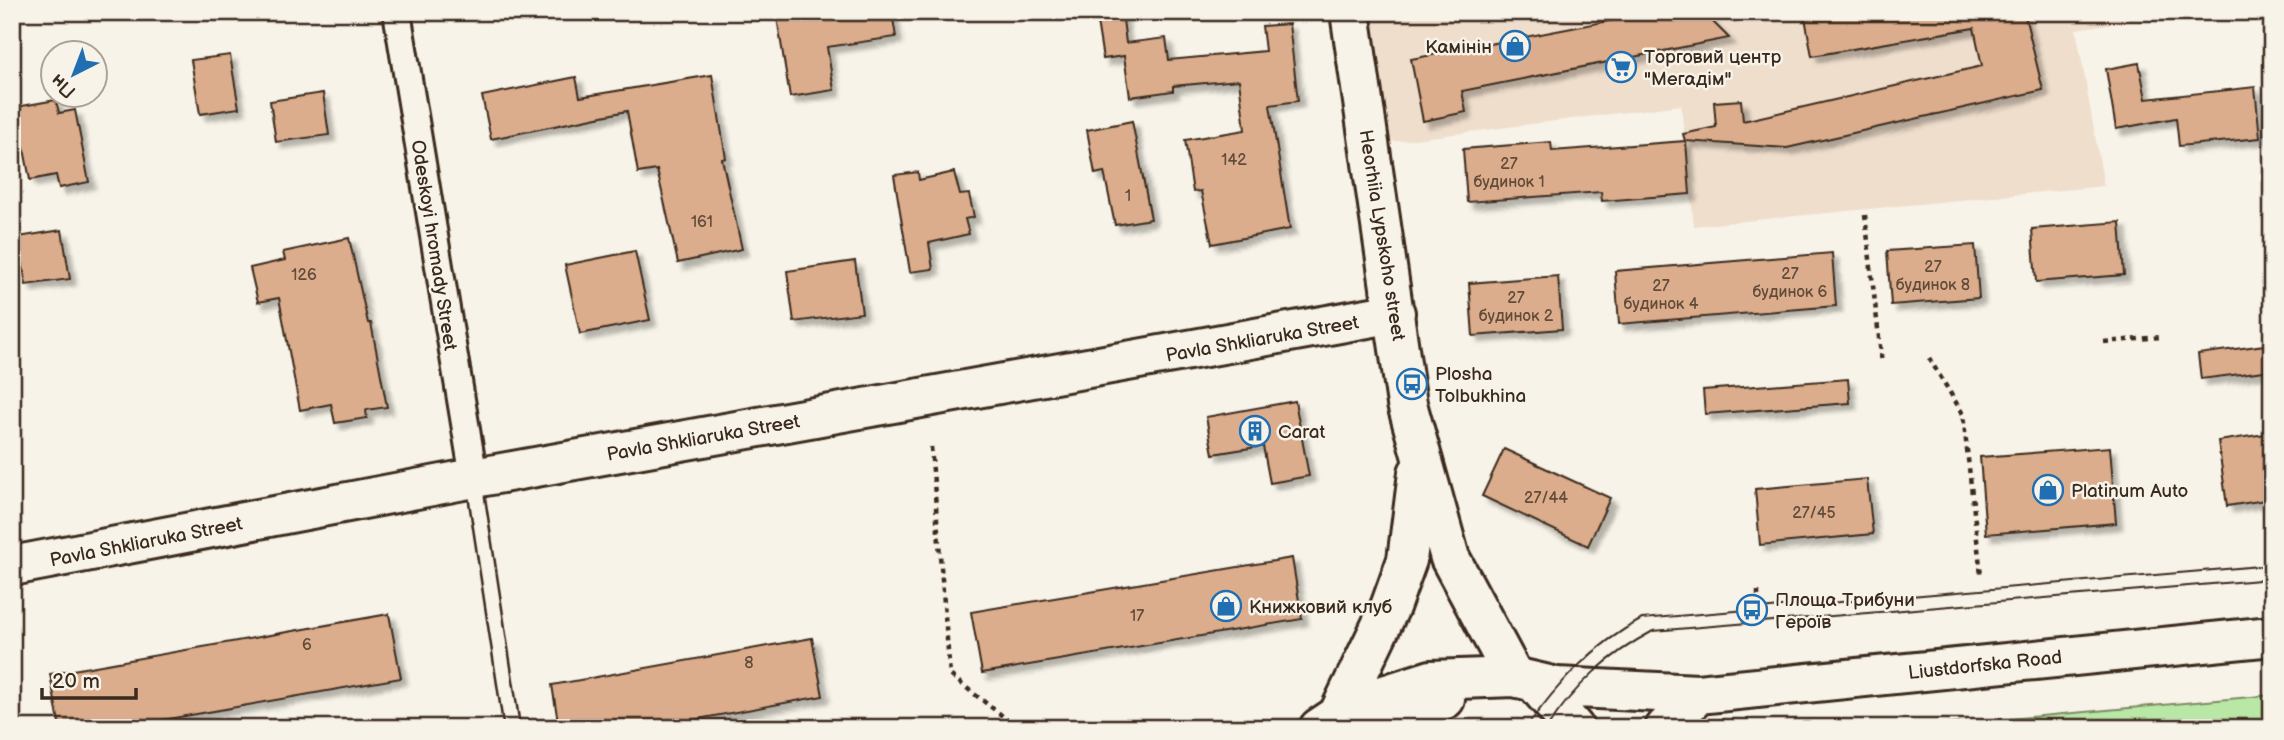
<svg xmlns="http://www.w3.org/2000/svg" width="2284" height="740" viewBox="0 0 2284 740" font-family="'Balsamiq Sans',sans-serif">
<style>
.built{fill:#efdecc}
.green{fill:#b9e7a5;stroke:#7a8862;stroke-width:2}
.building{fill:#dbad8c;stroke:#3b2a1e;stroke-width:2;filter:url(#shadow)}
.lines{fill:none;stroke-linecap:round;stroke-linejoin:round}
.lane-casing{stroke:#3b2a1e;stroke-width:19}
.street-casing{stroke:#3b2a1e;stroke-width:32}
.secondary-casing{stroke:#3b2a1e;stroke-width:44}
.primary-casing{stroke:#3b2a1e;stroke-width:44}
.path{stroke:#3b2a1e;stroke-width:4.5;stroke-dasharray:5 5;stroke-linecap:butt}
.lane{stroke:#f7f3e8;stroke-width:14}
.street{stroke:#f7f3e8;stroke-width:26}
.secondary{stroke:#f7f3e8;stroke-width:38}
.primary{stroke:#f7f3e8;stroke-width:38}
.tram{stroke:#3b2a1e;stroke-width:2}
.labels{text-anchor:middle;stroke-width:5;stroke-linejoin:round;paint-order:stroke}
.number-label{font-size:16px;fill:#634b3a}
.poi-label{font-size:19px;fill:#3b2a1e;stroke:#f7f3e8;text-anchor:start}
.street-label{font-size:19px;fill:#3b2a1e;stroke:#f7f3e8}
</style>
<defs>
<filter id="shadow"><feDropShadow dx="6" dy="6" stdDeviation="2" flood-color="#0004"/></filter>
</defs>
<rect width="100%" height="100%" fill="#f7f3e8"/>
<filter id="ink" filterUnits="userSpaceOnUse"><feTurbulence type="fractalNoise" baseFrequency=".0143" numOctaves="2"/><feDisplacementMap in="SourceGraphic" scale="14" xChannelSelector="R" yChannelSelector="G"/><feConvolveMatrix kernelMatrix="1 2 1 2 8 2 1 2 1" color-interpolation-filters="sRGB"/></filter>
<g filter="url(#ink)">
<!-- built -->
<path class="built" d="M1354,12H2193L2076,29L2104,186L1694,226L1681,105L1375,144Z"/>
<!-- green -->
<path class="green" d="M2272,695V727L2259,728H1909Z"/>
<!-- building -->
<path class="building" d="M810,12H892L896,37L827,47L834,90L790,97L777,18Z
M1122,12L1126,43L1166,38L1169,60L1265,51L1262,26L1289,24L1298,101L1270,105L1290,229L1212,244L1201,191L1193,192L1185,140L1245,130L1239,80L1173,86V91L1130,97L1124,56L1103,59L1096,15Z
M1655,12H1703L1729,38L1462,91L1466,112L1423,121L1411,59Z
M1804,12H2024L2043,90L1787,148L1686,141L1690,194L1602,201L1601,192L1467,202L1463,149L1551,142L1552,151L1685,141L1683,134L1716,127L1714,102L1741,100L1743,121L1982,66L1974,28L1812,56Z
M230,55L239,108L200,114L191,60Z
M2139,63L2146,99L2255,87L2260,138L2179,146L2176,118L2116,129L2106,69Z
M712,75L726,158L722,159L742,249L678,263L657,170L638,173L627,111L491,139L482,96L576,77L580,97Z
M323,93L329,135L276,142L270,101Z
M56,100L59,113L75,110L89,182L59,188L56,175L30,180L16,107Z
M1132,121L1151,219L1115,225L1104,172L1095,174L1087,130Z
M918,172L919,180L954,172L960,195L969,194L974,217L965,219L969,234L929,243L933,269L910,272L894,175Z
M2120,222L2124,275L2036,282L2032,229Z
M62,230L70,279L26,285L18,237Z
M349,238L368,323H371L387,407L366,410L367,418L335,423L331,404L300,410L279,298L258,302L250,268L285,260L283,252Z
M1975,245L1979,298L1891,305L1887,251Z
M635,251L650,320L580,334L565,265Z
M1832,253L1836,306L1619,324L1615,271Z
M855,261L862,313L794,322L787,271Z
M1558,276L1562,329L1473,336L1469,283Z
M2272,344V370L2201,379L2198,354Z
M1848,379L1850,403L1705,414L1703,390Z
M1295,401L1309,476L1270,483L1263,446L1213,454L1206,417Z
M2272,433V499L2227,506L2218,441Z
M2110,447L2116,523L1986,534L1980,457Z
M1504,449L1610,498L1588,546L1482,496Z
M1867,479L1873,534L1760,545L1755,489Z
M1292,558L1302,619L982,673L971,612Z
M389,614L401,678L117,728H60L50,674Z
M812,638L823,696L649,728H559L552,685Z"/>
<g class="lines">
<!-- lane casing -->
<g class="lane-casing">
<path id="lane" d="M474,480L512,728"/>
</g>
<!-- street casing -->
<g class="street-casing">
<path id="street" d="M397,12L474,478"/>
</g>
<!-- secondary casing -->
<g class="secondary-casing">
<path id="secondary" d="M1350,12L1407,404L1450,558L1514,677
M12,566L474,478L1395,313
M1332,728L1390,607L1407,560L1418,473"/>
</g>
<!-- primary casing -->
<g class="primary-casing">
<path id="primary" d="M1536,684L1574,728
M1319,728L1355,704L1431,680L1514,677L1557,687L1698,694L2272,636
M1376,728L1445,699
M1665,728L1698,694"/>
</g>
<!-- path -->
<path class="path" d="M1865,215L1882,364
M2104,342L2161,337
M1929,358L1963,414L1981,575
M931,447L950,675L1018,728
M1758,591V598"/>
<!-- lane -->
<use href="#lane" class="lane"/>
<!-- street -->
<use href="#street" class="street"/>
<!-- secondary -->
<use href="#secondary" class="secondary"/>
<!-- primary -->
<use href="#primary" class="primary"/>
<!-- tram -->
<path class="tram" d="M1526,728C1558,683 1593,645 1642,619L2272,565
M1547,728C1575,685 1608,655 1653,631L2272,579"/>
</g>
</g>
<!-- icons -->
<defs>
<g id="shop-ring" transform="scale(1.575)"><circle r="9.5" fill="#f7f3e8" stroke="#1f6fb2" stroke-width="1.5"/><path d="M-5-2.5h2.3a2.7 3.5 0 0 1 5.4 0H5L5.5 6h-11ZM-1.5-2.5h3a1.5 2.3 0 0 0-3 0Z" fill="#1f6fb2"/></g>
<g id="supermarket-ring" transform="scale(1.575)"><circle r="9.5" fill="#f7f3e8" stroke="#1f6fb2" stroke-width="1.5"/><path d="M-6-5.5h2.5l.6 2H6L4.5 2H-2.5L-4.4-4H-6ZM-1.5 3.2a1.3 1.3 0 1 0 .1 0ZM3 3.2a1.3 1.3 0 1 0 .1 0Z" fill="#1f6fb2"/></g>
<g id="bus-ring" transform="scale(1.575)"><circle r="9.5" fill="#f7f3e8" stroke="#1f6fb2" stroke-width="1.5"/><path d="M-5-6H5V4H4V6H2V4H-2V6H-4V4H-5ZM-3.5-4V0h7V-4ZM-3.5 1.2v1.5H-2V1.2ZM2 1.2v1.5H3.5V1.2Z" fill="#1f6fb2"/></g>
<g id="building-ring" transform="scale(1.575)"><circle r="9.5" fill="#f7f3e8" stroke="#1f6fb2" stroke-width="1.5"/><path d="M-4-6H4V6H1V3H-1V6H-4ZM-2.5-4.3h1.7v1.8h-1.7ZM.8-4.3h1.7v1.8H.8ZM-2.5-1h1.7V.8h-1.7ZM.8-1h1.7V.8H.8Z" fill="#1f6fb2"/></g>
</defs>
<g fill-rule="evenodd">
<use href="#shop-ring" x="1515" y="46"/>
<use href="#supermarket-ring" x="1621" y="67"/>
<use href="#bus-ring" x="1412" y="384"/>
<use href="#building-ring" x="1255" y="431"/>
<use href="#shop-ring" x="2048" y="490"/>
<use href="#shop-ring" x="1226" y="606"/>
<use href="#bus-ring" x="1752" y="610"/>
</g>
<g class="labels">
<!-- number labels -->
<g class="number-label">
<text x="1234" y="165">142</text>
<text x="1509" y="169">27<tspan x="1509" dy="18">будинок 1</tspan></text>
<text x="1128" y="201">1</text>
<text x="702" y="227">161</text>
<text x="1933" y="272">27<tspan x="1933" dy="18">будинок 8</tspan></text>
<text x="1790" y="279">27<tspan x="1790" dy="18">будинок 6</tspan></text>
<text x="304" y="280">126</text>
<text x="1661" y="291">27<tspan x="1661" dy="18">будинок 4</tspan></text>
<text x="1516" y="303">27<tspan x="1516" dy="18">будинок 2</tspan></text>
<text x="1546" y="503">27/44</text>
<text x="1814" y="518">27/45</text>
<text x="1137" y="621">17</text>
<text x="307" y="650">6</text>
<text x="749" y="668">8</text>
</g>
<!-- poi labels -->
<g class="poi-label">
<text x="1492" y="53" text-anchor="end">Камінін</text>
<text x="1644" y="63">Торговий центр<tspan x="1644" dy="22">"Мегадім"</tspan></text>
<text x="1435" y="380">Plosha<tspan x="1435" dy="22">Tolbukhina</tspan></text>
<text x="1278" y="438">Carat</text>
<text x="2071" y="497">Platinum Auto</text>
<text x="1775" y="606">Площа Трибуни<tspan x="1775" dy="22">Героїв</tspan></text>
<text x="1249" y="613">Книжковий клуб</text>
</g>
<!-- street labels -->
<g class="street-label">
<text transform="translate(1383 235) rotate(81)" y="7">Heorhiia Lypskoho street</text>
<text transform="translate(435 245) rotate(81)" y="7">Odeskoyi hromady Street</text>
<text transform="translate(1262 338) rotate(-10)" y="7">Pavla Shkliaruka Street</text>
<text transform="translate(703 437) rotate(-10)" y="7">Pavla Shkliaruka Street</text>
<text transform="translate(146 541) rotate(-11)" y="7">Pavla Shkliaruka Street</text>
<text transform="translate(1985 664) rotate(-6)" y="7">Liustdorfska Road</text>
</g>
</g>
<!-- margin -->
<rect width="2284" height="740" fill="none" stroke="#f7f3e8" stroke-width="42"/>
<rect x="21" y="21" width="2242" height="698" fill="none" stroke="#3b2a1e" stroke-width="2.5" filter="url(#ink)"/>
<!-- north arrow -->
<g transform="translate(74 74) rotate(222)"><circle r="33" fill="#f7f3e8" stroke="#aca397" stroke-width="2"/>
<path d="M0-5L12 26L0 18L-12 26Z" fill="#1f6fb2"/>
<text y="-10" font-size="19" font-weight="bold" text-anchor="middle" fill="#3b2a1e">Пн</text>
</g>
<!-- scale -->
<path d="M42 688v10h94v-10" fill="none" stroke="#3b2a1e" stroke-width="3.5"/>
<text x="52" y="688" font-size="21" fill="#3b2a1e" stroke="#f7f3e8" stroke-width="5" paint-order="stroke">20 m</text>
</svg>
